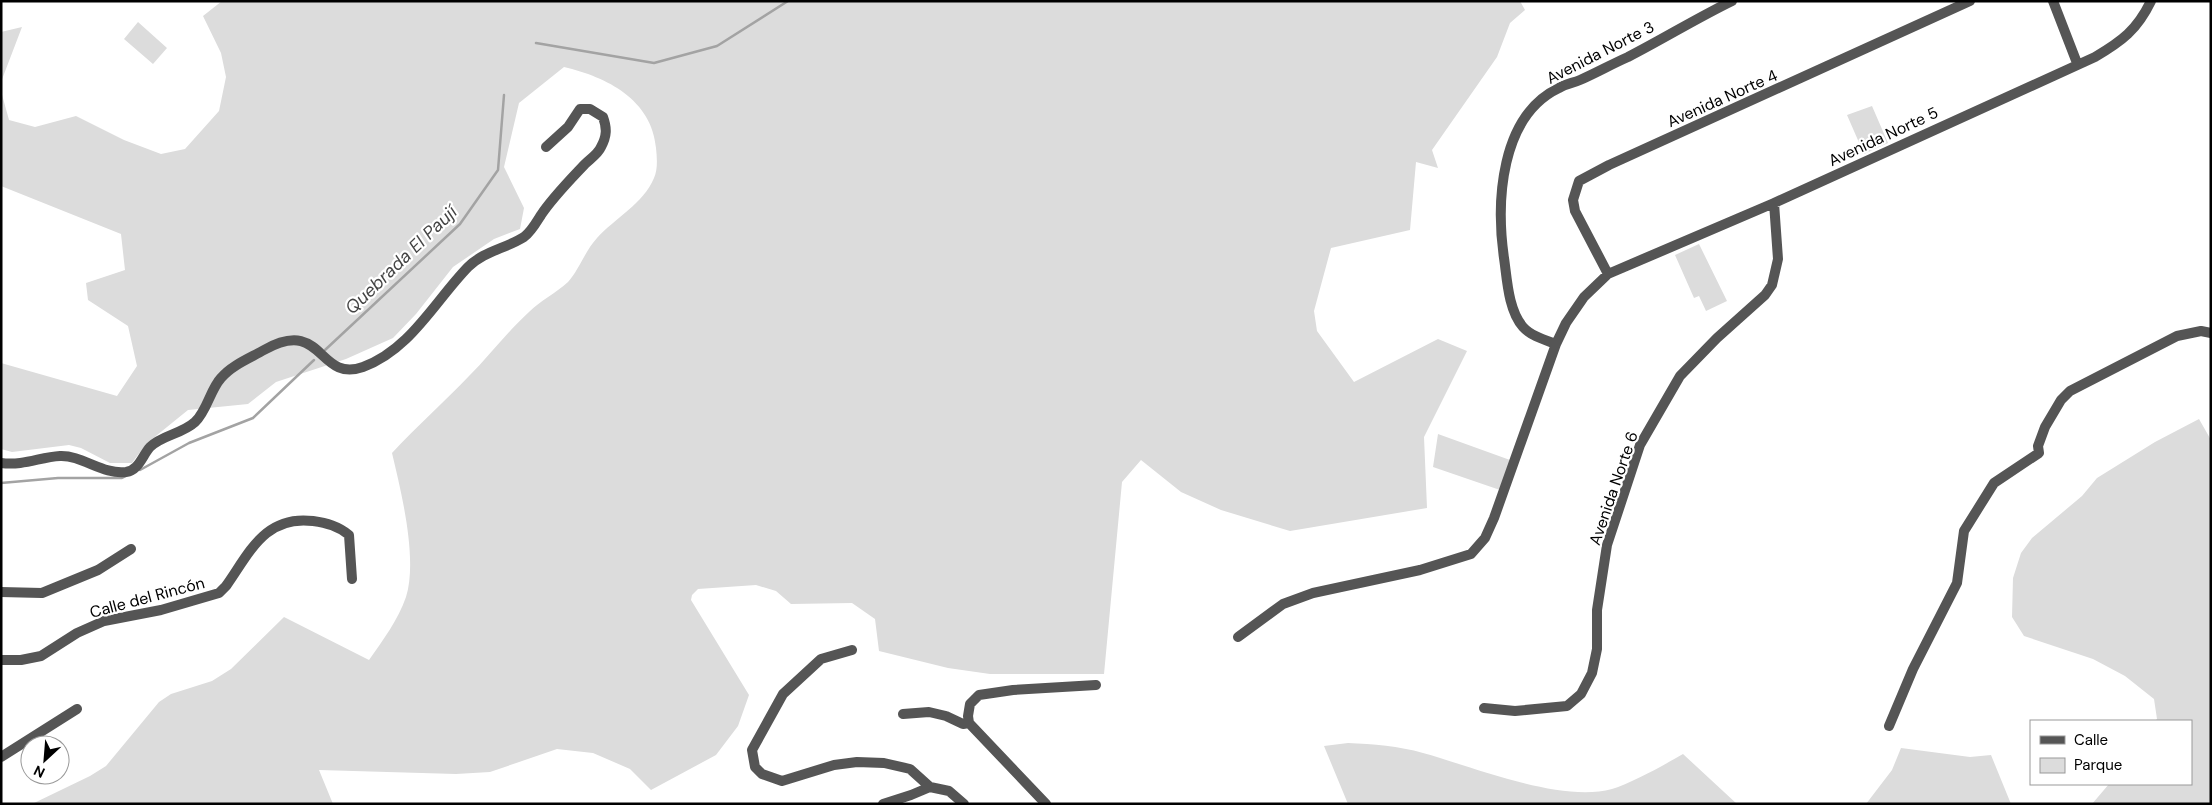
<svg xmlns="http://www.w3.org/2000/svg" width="2212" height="805" viewBox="0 0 2212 805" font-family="'DM Sans',sans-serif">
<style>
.green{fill:#dcdcdc}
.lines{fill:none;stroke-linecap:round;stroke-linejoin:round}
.stream{stroke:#a3a3a3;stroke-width:2.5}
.street{stroke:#555;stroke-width:10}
.labels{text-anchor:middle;stroke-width:4.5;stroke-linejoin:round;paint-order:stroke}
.street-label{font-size:16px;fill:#000;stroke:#fff}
.water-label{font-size:18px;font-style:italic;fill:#444;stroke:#fff}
</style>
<rect width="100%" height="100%" fill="#fff"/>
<!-- green -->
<path class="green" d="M222,1H1520L1525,10L1510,23L1497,57L1432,150L1438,168L1416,162L1410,230L1331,248L1314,311L1317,331L1354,382L1438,339L1467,351L1424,437L1427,508L1290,531L1221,510L1181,492L1141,460L1122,482L1104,674H990L948,668L879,651L875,619L852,603L791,604L776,591L756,585L698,589L692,595L691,600L749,695L738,726L716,755L651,790L630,769L593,753L557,749L490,772L456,774L319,770L333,804H32L90,776L106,766L159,702L171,694L212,681L231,669L284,617L369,660C383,640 398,620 406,597C418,559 401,491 392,453C417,426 444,402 469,376C490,355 507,332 529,312C540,301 556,293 568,282C579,270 585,251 597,238C614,219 644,203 654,178C658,169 657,158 656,148C652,100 607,77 564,67L519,103L504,167L524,208L520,229L494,239L453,267L416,314L393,338L346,359L276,382L248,404L188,410L146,444L132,463H110L81,448L69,445L12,452L1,449V363L117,396L137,366L128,326L88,300L86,283L125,270L121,234L1,186V91L9,120L35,127L76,116L124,140L161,154L185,149L219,111L226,77L221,53L203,16Z
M138,22L167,48L153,64L124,39Z
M22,27L1,82V32Z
M1872,106L1888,143L1864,154L1847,115Z
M1699,244L1727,301L1706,311L1699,296L1694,298L1675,255Z
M2199,419L2211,440V804H2092L2109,784H2191V721H2155L2157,719L2154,699L2125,676L2093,659L2024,636L2012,617L2013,578L2021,553L2032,538L2082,496L2097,478L2155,442Z
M1438,434L1510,460L1500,490L1433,467Z
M1348,743C1373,744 1399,746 1423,753C1474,767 1560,803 1612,789C1632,783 1664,765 1683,754L1737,804H1348L1324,746Z
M1901,748L1970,757L1991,755L2011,804H1866L1892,770Z"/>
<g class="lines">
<!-- stream -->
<path class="stream" d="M536,43L654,63L717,46L788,1
M325,350L460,224L498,170L504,95
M140,470L189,443L253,418L314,360
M1,483L58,478H122L126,476"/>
<!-- street -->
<path class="street" d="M1732,1C1697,18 1663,39 1628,57C1612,64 1596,73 1580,80C1573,83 1565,84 1559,88C1500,116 1496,202 1504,258C1507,278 1508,310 1523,327C1531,336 1545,340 1556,344L1566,323L1584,297L1608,274L1774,203L2095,57C2122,41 2137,30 2151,1
M2053,1L2077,63
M1608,274L1575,211L1573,200L1579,181L1609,165L1970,1
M1,463C24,466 40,457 60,456C82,455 103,475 126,472C139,470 142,456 150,447C162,435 182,434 195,422C207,411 210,390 221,378C232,365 250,358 264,350C324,316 317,383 363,367C410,350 435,301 468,267C484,251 505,249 524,237C531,232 536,223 541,215C553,197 570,180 585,164C590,159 598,154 601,147C607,136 607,128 603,117L590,109H580L568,127L546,147
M1,592L42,593L98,570L131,549
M1238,637L1283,604L1313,593L1420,570L1471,554L1485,538L1494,518L1556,344
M852,650L821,659L783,694L752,750L755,767L762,774L782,781L834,765L857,762L884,763L910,769L930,787
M1,660H21L41,656L77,633L104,621L161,610L219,593L226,586C250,552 265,515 313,521C327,523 338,526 349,535L352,579
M1484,708L1515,711L1567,706L1581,694L1592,673L1597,649V610L1607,545L1640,445L1680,376L1717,338L1765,295L1772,285L1778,259L1774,203
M903,714L929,712L946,716L963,724L969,723
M1889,726L1913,669L1957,583L1964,531L1994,483L2039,453L2038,446L2045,427L2061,400L2070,391L2177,336L2201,331L2211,333
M1,757L77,709
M883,804L911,795L930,787L949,791L964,804
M1046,804L969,723L968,716L970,704L979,695L1013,690L1096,685"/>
</g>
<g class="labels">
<!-- street labels -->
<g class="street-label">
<text transform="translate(1600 52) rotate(-27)" y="6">Avenida Norte 3</text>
<text transform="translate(1722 98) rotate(-24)" y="6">Avenida Norte 4</text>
<text transform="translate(1883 136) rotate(-25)" y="6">Avenida Norte 5</text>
<text transform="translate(1613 488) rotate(-71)" y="6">Avenida Norte 6</text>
<text transform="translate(147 597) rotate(-15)" y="6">Calle del Rincón</text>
</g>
<!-- water labels -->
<g class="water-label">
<text transform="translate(401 260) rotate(-44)" y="6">Quebrada El Paují</text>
</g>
</g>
<!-- border -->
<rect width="2212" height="805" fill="none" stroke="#000000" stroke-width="5"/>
<!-- legend -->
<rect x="2030" y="720" width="162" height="65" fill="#ffffff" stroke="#999999"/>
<rect x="2040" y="736" width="25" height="8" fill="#555555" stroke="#999999"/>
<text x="2074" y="745" font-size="15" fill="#000000">Calle</text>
<rect x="2040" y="758" width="25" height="15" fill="#dcdcdc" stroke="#999999"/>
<text x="2074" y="770" font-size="15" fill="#000000">Parque</text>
<!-- north arrow -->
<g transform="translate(45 760) rotate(206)"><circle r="24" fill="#ffffff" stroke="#999999"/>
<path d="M0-4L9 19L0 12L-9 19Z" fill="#000000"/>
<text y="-8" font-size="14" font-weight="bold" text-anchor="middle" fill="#000000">N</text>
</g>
</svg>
